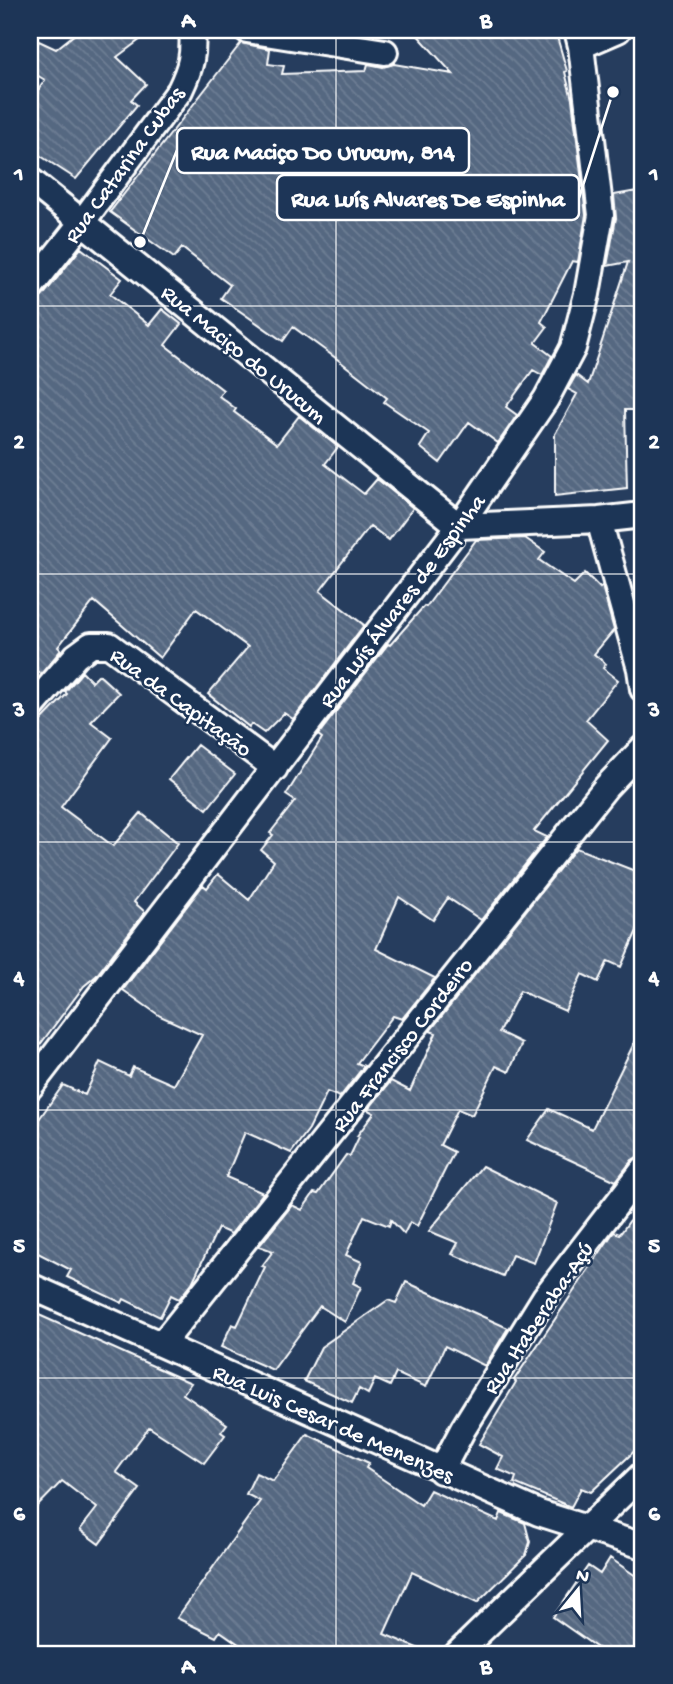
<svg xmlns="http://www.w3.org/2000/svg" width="673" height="1684" viewBox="0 0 673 1684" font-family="'Gochi Hand',sans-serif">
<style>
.building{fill:url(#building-back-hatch);stroke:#fff;stroke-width:2}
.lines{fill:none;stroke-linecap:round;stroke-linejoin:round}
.minor-casing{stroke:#fff;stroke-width:30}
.minor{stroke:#1d3557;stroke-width:24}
.grid{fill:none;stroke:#fff;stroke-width:2;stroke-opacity:0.55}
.labels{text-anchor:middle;stroke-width:5;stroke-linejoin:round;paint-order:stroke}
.street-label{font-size:23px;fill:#fff;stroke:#1d3557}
.leader{fill:none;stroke:#fff;stroke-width:2.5}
.callout-dot{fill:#fff;stroke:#1d3557;stroke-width:2.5}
.callout{fill:#1d3557;stroke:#fff;stroke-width:2.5}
.callout-label{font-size:24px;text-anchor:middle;font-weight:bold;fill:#fff}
.neatline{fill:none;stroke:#fff;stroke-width:2.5}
.grid-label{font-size:23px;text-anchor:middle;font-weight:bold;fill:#fff}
</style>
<defs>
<pattern id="building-back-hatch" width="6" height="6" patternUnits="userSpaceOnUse" patternTransform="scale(1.75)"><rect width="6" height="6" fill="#556781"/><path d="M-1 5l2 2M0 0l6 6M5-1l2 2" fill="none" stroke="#6e7e94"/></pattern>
</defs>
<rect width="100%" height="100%" fill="#263d5e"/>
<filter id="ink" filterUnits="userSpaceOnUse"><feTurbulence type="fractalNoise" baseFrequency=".0143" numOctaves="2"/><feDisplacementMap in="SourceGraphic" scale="14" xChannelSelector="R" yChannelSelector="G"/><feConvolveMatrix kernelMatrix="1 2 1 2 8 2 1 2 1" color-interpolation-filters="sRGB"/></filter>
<g filter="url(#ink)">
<!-- building -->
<path class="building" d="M80,30H153L117,57L146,84L131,100L137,105L76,179L30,149V102L45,80L30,71V56L39,41L56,49Z
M413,30H555L567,71L565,72L572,99L586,215L578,262L572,261L541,322L547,327L535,343L552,356L542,375L533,370L506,407L517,415L498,443L469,422L440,463L420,447L429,433L384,402L387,398L337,359L293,327L283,341L221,298L230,285L182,248L174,258L110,212L241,43L270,49L268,64L284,66L282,74L366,71L368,64L383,67L394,64L453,74Z
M643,190V410H625L627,488L555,496V434L577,394L568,389L576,375L588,384L628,262L607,266L616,218L614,195Z
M81,248L122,279L110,294L149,325L162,309L181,324L165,345L223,390L219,396L236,409L234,412L277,444L299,416L338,447L325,464L364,494L377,479L413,508L389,540L370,526L320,591L364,625L293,719L284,713L264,733L251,724L249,727L208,694L248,647L196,609L160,658L94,601L58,647L61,650L41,674L30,666V303L42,297Z
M525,538L545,552L539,560L574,584L585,573L600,588L602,586L614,630L594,654L606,664L603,668L618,680L586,720L608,740L534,831L547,837L481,920L448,898L433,920L399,897L376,949L435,978L402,1019L393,1016L357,1063L364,1066L340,1097L327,1092L309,1129L291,1153L245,1132L226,1177L263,1193L231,1234L218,1228L192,1283L179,1299L171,1295L160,1317L124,1299L122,1303L67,1277L71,1270L30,1249V1132L63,1085L85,1095L100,1062L129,1076L133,1067L174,1085L202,1035L160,1016L123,990L203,885L207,888L218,874L249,900L274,861L261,850L273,835L270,833L295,801L286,795L322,738L318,735L388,644L390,645L424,606L426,607L476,540Z
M82,672L92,682L99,675L119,693L91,722L112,738L61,807L113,846L141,813L178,843L134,902L145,912L96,976L84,986L30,1058V732L67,694L65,692Z
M197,745L235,774L207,809L169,779Z
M576,848L643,874L634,897L643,901V917L621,967L608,961L598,982L582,974L565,1011L520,991L499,1032L522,1043L509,1072L496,1066L472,1115L458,1109L440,1145L454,1152L417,1226L410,1222L404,1234L391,1220L389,1226L364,1216L346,1255L362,1262L353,1283L361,1287L345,1322L320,1306L273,1370L221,1347L232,1324L237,1326L265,1267L262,1266L273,1251L259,1246L292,1205L302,1210L314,1193L318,1194L346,1155L350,1156L359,1137L357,1136L374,1113L368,1110L391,1081L410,1091L436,1033L430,1031Z
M643,1025V1155L632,1160L616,1181L527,1140L549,1109L592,1129Z
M482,1166L557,1203L534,1263L512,1255L503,1276L452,1254L458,1243L429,1231Z
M643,1202V1443L591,1492L581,1488L571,1507L514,1483L516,1477L497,1469L503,1457L479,1444L516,1382L514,1380L611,1236L614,1232L620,1234Z
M406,1282L508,1328L485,1366L445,1346L426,1387L396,1373L390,1386L375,1379L368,1394L359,1389L352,1403L304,1381L321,1347L388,1300L396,1303Z
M30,1311L191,1383L183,1394L227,1424L221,1432L225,1435L204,1463L149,1427L116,1472L140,1489L99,1544L80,1530L97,1508L62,1481L30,1514Z
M307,1434L369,1463L366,1468L421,1505L430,1490L498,1521L501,1513L525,1523L530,1542L526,1555L477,1603L412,1572L384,1634L431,1654H253L220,1631L216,1637L177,1618L260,1501L246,1494L256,1473L273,1481Z
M610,1558L643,1581V1642L630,1654H606L553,1617L588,1566L600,1574Z"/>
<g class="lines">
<!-- minor casing -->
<g class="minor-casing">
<path id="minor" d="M247,30L385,52
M581,46L618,30
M30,180L459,526
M30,288L83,221L180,90C191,67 194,55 192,30
M599,520L640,669L643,689
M459,526L599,520L643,515
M30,709L76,656L91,645H109L275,768
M30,1087L459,526L546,399L573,348L587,294L601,215L581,46L577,30
M30,1286L539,1513L643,1546
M162,1344L606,787L643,748
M441,1471L463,1429L545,1297L643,1170
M457,1654L643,1474"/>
</g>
<!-- minor -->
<use href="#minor" class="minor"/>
</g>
</g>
<!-- grid -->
<path class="grid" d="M336,30V1654M30,306H643M30,574H643M30,842H643M30,1110H643M30,1378H643"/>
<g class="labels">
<!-- street labels -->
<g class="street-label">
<text transform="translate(123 164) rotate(-54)" y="8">Rua Catarina Cubas</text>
<text transform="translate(245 353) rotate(39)" y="8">Rua Maciço do Urucum</text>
<text transform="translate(401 600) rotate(-53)" y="8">Rua Luís Álvares de Espinha</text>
<text transform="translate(182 701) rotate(36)" y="8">Rua da Capitação</text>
<text transform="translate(401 1044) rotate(-52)" y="8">Rua Francisco Cordeiro</text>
<text transform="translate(537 1317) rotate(-56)" y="8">Rua Itaberaba-Açú</text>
<text transform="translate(334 1422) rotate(24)" y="8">Rua Luis Cesar de Menenzes</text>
</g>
</g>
<!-- callouts -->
<path class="leader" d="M140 242L177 150M613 92L579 198"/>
<g class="callout-dot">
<circle cx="140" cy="242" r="7"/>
<circle cx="613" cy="92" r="7"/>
</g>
<g class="callout">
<rect x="177" y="128" width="292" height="45" rx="7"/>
<rect x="277" y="175" width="302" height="45" rx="7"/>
</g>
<g class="callout-label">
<text x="323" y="159">Rua Maciço Do Urucum, 814</text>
<text x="428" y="206">Rua Luís Alvares De Espinha</text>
</g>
<!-- margin -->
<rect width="673" height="1684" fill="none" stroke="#1d3557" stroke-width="77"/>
<!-- north arrow -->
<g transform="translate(578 1590) rotate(18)" stroke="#1d3557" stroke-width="5" paint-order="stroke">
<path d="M0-5L12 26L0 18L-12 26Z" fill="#ffffff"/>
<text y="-10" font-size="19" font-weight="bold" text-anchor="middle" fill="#ffffff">N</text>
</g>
<rect x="38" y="38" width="596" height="1608" class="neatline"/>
<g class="grid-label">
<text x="188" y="27">A</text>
<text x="486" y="27">B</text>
<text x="19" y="180">1</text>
<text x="654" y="180">1</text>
<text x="19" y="448">2</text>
<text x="654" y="448">2</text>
<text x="19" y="716">3</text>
<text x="654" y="716">3</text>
<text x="19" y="984">4</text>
<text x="654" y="984">4</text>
<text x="19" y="1252">5</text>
<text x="654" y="1252">5</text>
<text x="19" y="1520">6</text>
<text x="654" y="1520">6</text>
<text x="188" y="1673">A</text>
<text x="486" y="1673">B</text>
</g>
</svg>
